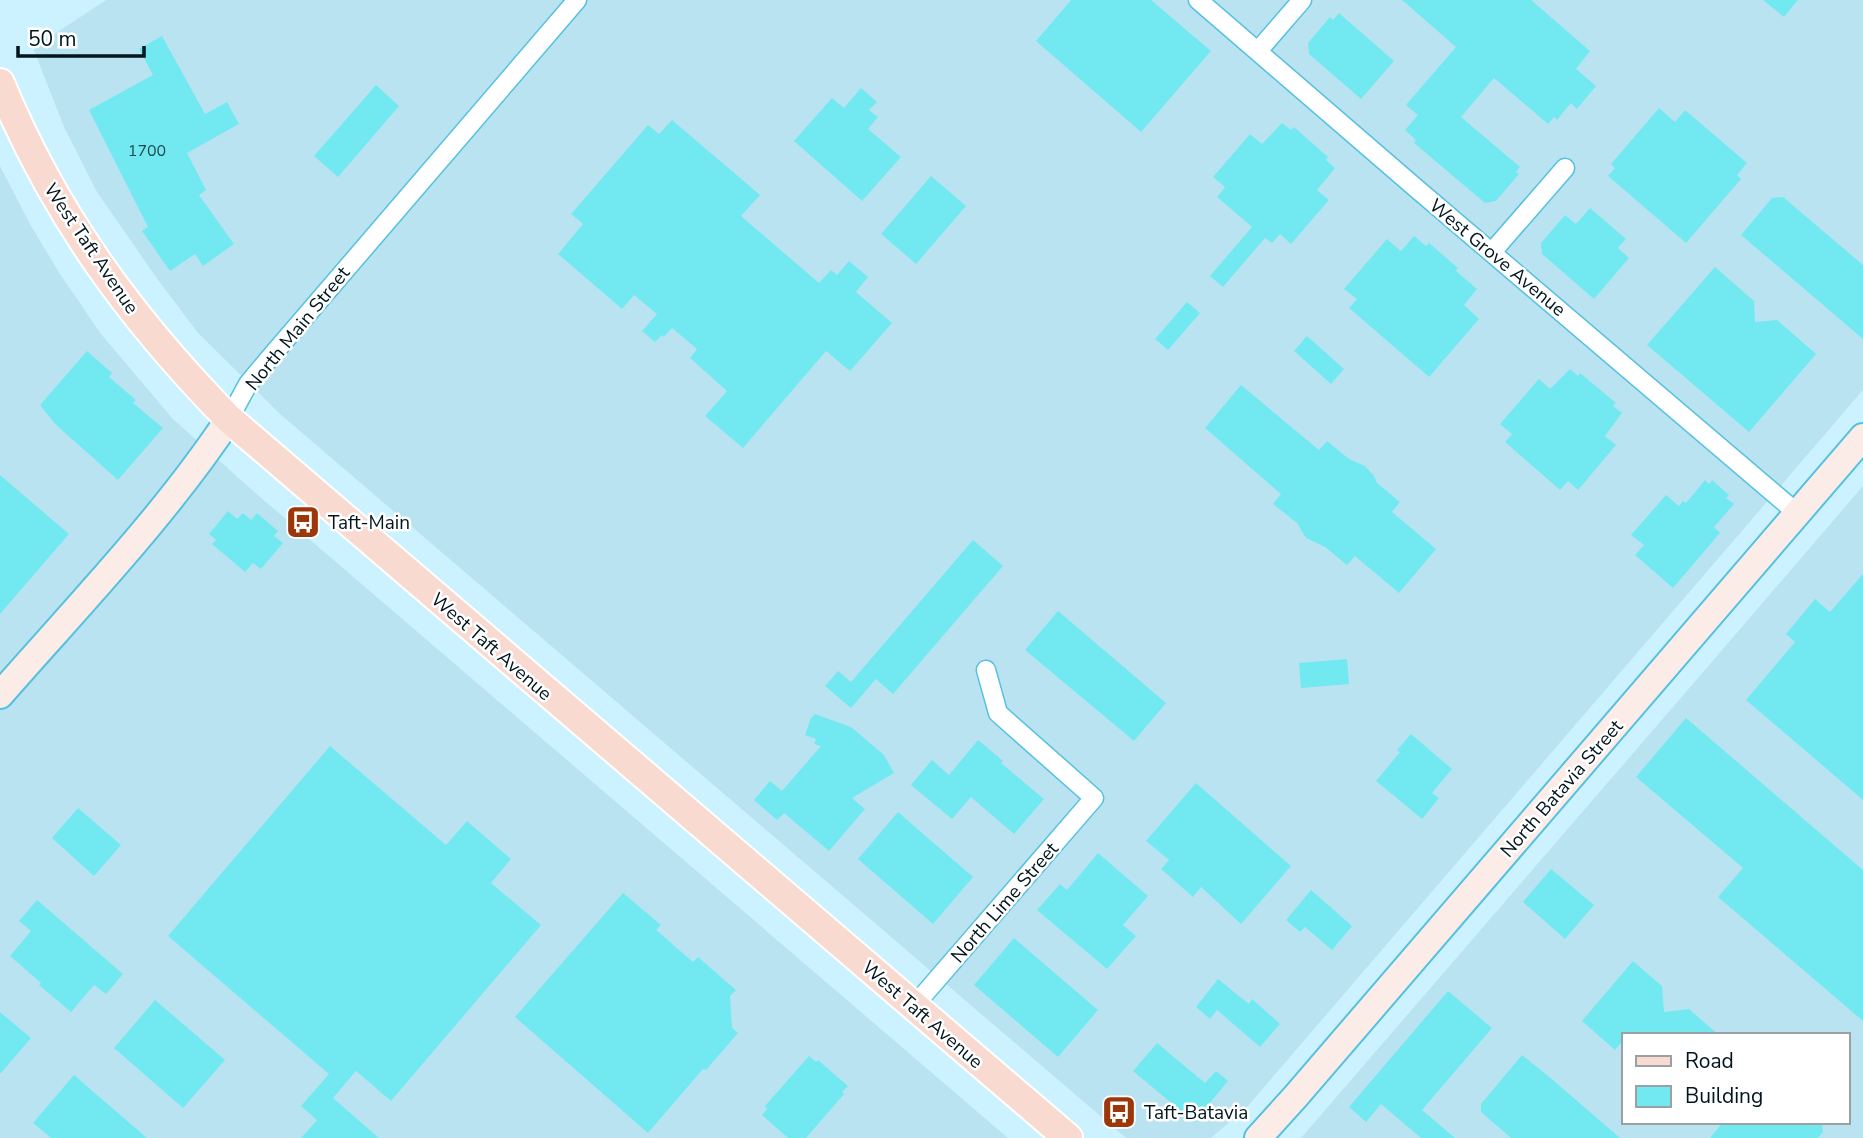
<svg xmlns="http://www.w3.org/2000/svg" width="1863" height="1138" viewBox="0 0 1863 1138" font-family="'Nunito Sans',sans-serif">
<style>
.built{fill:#bae3f1;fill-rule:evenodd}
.building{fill:#72e9f0}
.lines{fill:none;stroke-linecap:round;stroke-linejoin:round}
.street-casing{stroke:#54c1e0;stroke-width:21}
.secondary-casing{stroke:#54c1e0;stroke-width:30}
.primary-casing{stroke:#fff;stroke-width:32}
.street{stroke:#fff;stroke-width:18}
.secondary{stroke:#fcece7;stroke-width:26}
.primary{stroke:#f8dad0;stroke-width:28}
.labels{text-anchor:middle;stroke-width:5;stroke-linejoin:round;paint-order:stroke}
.number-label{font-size:16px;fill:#1c4a51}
.street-label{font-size:19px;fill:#00151c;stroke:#fff}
.poi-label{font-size:19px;fill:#00151c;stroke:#fff;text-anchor:start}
</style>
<rect width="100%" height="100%" fill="#ccf2ff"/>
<!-- built -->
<path class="built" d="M106,0H1863V390L1247,1107L1211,1138H1126L280,414L198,333L158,280L97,192L64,127L33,48Z
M0,166L31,226L60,274L101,334L173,419L252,490L1008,1138H0Z
M1863,486V1138H1301L1698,678ZM1623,1035H1847V1122H1623Z"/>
<!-- building -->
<path class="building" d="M1071,0H1151L1211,51L1141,132L1036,41Z
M1402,0H1531L1590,51L1576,69L1596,86L1577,109L1571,103L1557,120L1554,117L1548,124L1494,78L1461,117L1520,167L1516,172L1519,174L1496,201L1485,203L1414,143L1416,140L1405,130L1418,115L1406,105L1456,47Z
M1763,0H1798L1784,17Z
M1339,13L1394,61L1361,99L1309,54L1308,43L1330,17L1333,20Z
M162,36L205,114L227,102L239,124L187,153L206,190L199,195L234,244L203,266L195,254L170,271L142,231L148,227L89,110L153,75L139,49Z
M376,85L399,106L338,177L314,156Z
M861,88L877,102L869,110L878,117L868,129L901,157L862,201L794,141L832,98L844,108Z
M1659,108L1675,122L1685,110L1747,163L1737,175L1741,179L1686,243L1608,176L1615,168L1611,164Z
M672,120L760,195L741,216L819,283L831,270L837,275L849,261L868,277L856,292L892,323L850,371L826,351L743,448L705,416L727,391L690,358L697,349L672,328L664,337L662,335L655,342L642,331L657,314L634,295L622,309L558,254L583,224L571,214L648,125L659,134Z
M1282,123L1291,130L1294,127L1328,157L1326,160L1335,168L1317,190L1329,200L1291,244L1280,234L1272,243L1265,238L1223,287L1210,276L1252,227L1217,197L1225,187L1213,177L1250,134L1262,144Z
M931,176L966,206L916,264L881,234Z
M1783,197L1863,265V339L1741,235L1772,198Z
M1590,208L1626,239L1618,248L1629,258L1594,299L1542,254L1541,243L1565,215L1576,224Z
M1414,236L1426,246L1429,243L1458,268L1456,271L1477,289L1464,305L1479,319L1429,377L1349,308L1357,299L1344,289L1387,239L1401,251Z
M1715,267L1754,301L1755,322L1777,320L1816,354L1749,432L1647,345Z
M1187,302L1200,313L1168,350L1155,339Z
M1307,336L1344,369L1331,384L1294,351Z
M87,351L112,373L109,377L136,400L133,403L163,428L118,480L55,424L40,405Z
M1570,369L1578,376L1580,373L1616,403L1613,406L1622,413L1605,436L1616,445L1578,490L1568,481L1560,490L1505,442L1512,434L1500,424L1539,379L1550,389Z
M1241,385L1319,450L1327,441L1349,459L1365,466L1374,476L1377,483L1400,502L1392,512L1436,549L1399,593L1355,556L1347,565L1325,547L1306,538L1297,523L1273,504L1281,494L1205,428Z
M0,475L69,534L0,614Z
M1705,480L1709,484L1712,480L1729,495L1726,498L1734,504L1714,527L1720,533L1673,588L1635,555L1644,545L1631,535L1666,495L1679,506L1683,501L1686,503Z
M228,511L237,519L243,513L251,520L257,513L278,531L274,536L283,543L261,569L253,563L245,572L212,544L216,540L209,534Z
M973,540L1003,566L893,694L876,679L851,708L825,686L838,671L851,682Z
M1863,574V800L1746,700L1795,642L1786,634L1815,599L1830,612Z
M1058,611L1166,703L1134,741L1025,650Z
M1347,659L1349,684L1301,688L1299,663Z
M815,714L851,727L884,755L894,773L852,798L865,809L829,851L784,813L777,820L754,800L770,781L782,791L821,746L814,744L816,739L805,735L811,718Z
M1686,718L1863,870V1021L1718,897L1743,868L1636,777Z
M1411,734L1452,769L1432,793L1439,798L1422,819L1376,781L1400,752L1397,750Z
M978,740L1003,761L1001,763L1044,799L1014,834L971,797L952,819L911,785L932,760L949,775Z
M330,746L446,845L467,821L511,859L491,883L541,925L391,1101L356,1071L333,1098L379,1138H301L317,1120L301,1106L329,1074L168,936Z
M1196,783L1291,866L1241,924L1201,887L1193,897L1161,869L1169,860L1146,841Z
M78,808L121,845L94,876L52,838Z
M898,812L973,877L933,924L858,859Z
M1098,853L1148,896L1123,925L1136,936L1107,969L1037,910L1060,884L1067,890Z
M1551,869L1594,905L1565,939L1523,902Z
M1311,890L1352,926L1332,950L1305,927L1300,932L1286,920Z
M623,893L661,925L656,930L693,962L698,957L736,990L730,996L732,1028L738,1033L706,1070L703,1069L648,1133L515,1017Z
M37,900L123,974L106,994L94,985L71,1012L39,985L41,983L10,956L31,931L19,921Z
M1014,938L1098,1010L1058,1057L974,985Z
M1633,961L1662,986L1664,1012L1689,1009L1719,1035H1623V1041L1615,1050L1582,1021Z
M1218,979L1249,1004L1252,999L1280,1024L1260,1047L1217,1010L1210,1019L1196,1007Z
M1448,991L1492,1028L1422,1110L1455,1138H1421L1381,1104L1366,1122L1349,1107Z
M155,1000L225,1060L183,1108L114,1048Z
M0,1012L31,1038L0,1074Z
M1157,1043L1205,1083L1216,1071L1228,1081L1194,1122L1133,1071Z
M1522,1055L1553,1080L1620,1138H1511L1481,1112V1104Z
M809,1056L816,1062L818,1060L848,1086L842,1092L844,1094L806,1138H788L762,1115L767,1109L765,1106Z
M74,1075L147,1138H51L33,1123Z
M1723,1122H1822L1823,1132L1818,1138H1710Z"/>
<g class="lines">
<!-- street casing -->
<g class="street-casing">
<path id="street" d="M1198,0L1417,189L1797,513
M1258,51L1302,0
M1492,252L1565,168
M229,419L248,384L268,360L577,0
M914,1006L1094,798L998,713L986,670"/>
</g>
<!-- secondary casing -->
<g class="secondary-casing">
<path id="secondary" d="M0,695C77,607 164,517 229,419
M1258,1138L1296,1096L1863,437"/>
</g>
<!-- primary casing -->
<g class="primary-casing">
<path id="primary" d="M0,83C54,214 130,318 229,419L1068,1138"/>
</g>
<!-- street -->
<use href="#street" class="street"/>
<!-- secondary -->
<use href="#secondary" class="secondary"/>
<!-- primary -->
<use href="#primary" class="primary"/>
</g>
<!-- icons -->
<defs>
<g id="bus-square" transform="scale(1.75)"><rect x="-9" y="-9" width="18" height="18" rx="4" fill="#9c3709" stroke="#fff"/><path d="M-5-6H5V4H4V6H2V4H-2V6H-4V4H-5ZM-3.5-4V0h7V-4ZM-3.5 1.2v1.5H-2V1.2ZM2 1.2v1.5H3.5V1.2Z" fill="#fff"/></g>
</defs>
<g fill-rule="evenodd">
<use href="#bus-square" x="303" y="522"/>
<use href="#bus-square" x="1119" y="1112"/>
</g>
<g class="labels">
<!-- number labels -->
<g class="number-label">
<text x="147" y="156">1700</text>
</g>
<!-- street labels -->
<g class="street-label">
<text transform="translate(92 248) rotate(56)" y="7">West Taft Avenue</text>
<text transform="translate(1498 257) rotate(40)" y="7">West Grove Avenue</text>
<text transform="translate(297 328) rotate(-51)" y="7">North Main Street</text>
<text transform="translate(492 646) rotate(41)" y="7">West Taft Avenue</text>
<text transform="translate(1561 788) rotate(-49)" y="7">North Batavia Street</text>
<text transform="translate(1004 902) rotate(-49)" y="7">North Lime Street</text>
<text transform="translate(923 1014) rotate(41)" y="7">West Taft Avenue</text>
</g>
<!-- poi labels -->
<g class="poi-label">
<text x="328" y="529">Taft-Main</text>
<text x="1144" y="1119">Taft-Batavia</text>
</g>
</g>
<!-- legend -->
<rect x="1622" y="1033" width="228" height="91" fill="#ffffff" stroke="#99a1a4" stroke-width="2"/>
<rect x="1636" y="1056" width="35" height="10" fill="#f8dad0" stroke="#99a1a4" stroke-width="2"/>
<text x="1685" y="1068" font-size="21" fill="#00151c">Road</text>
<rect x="1636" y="1086" width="35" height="21" fill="#72e9f0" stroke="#99a1a4" stroke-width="2"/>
<text x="1685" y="1103" font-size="21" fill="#00151c">Building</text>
<!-- scale -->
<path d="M18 46v10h126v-10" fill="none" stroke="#00151c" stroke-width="3.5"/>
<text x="28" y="46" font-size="21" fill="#00151c" stroke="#ffffff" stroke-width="5" paint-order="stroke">50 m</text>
</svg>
